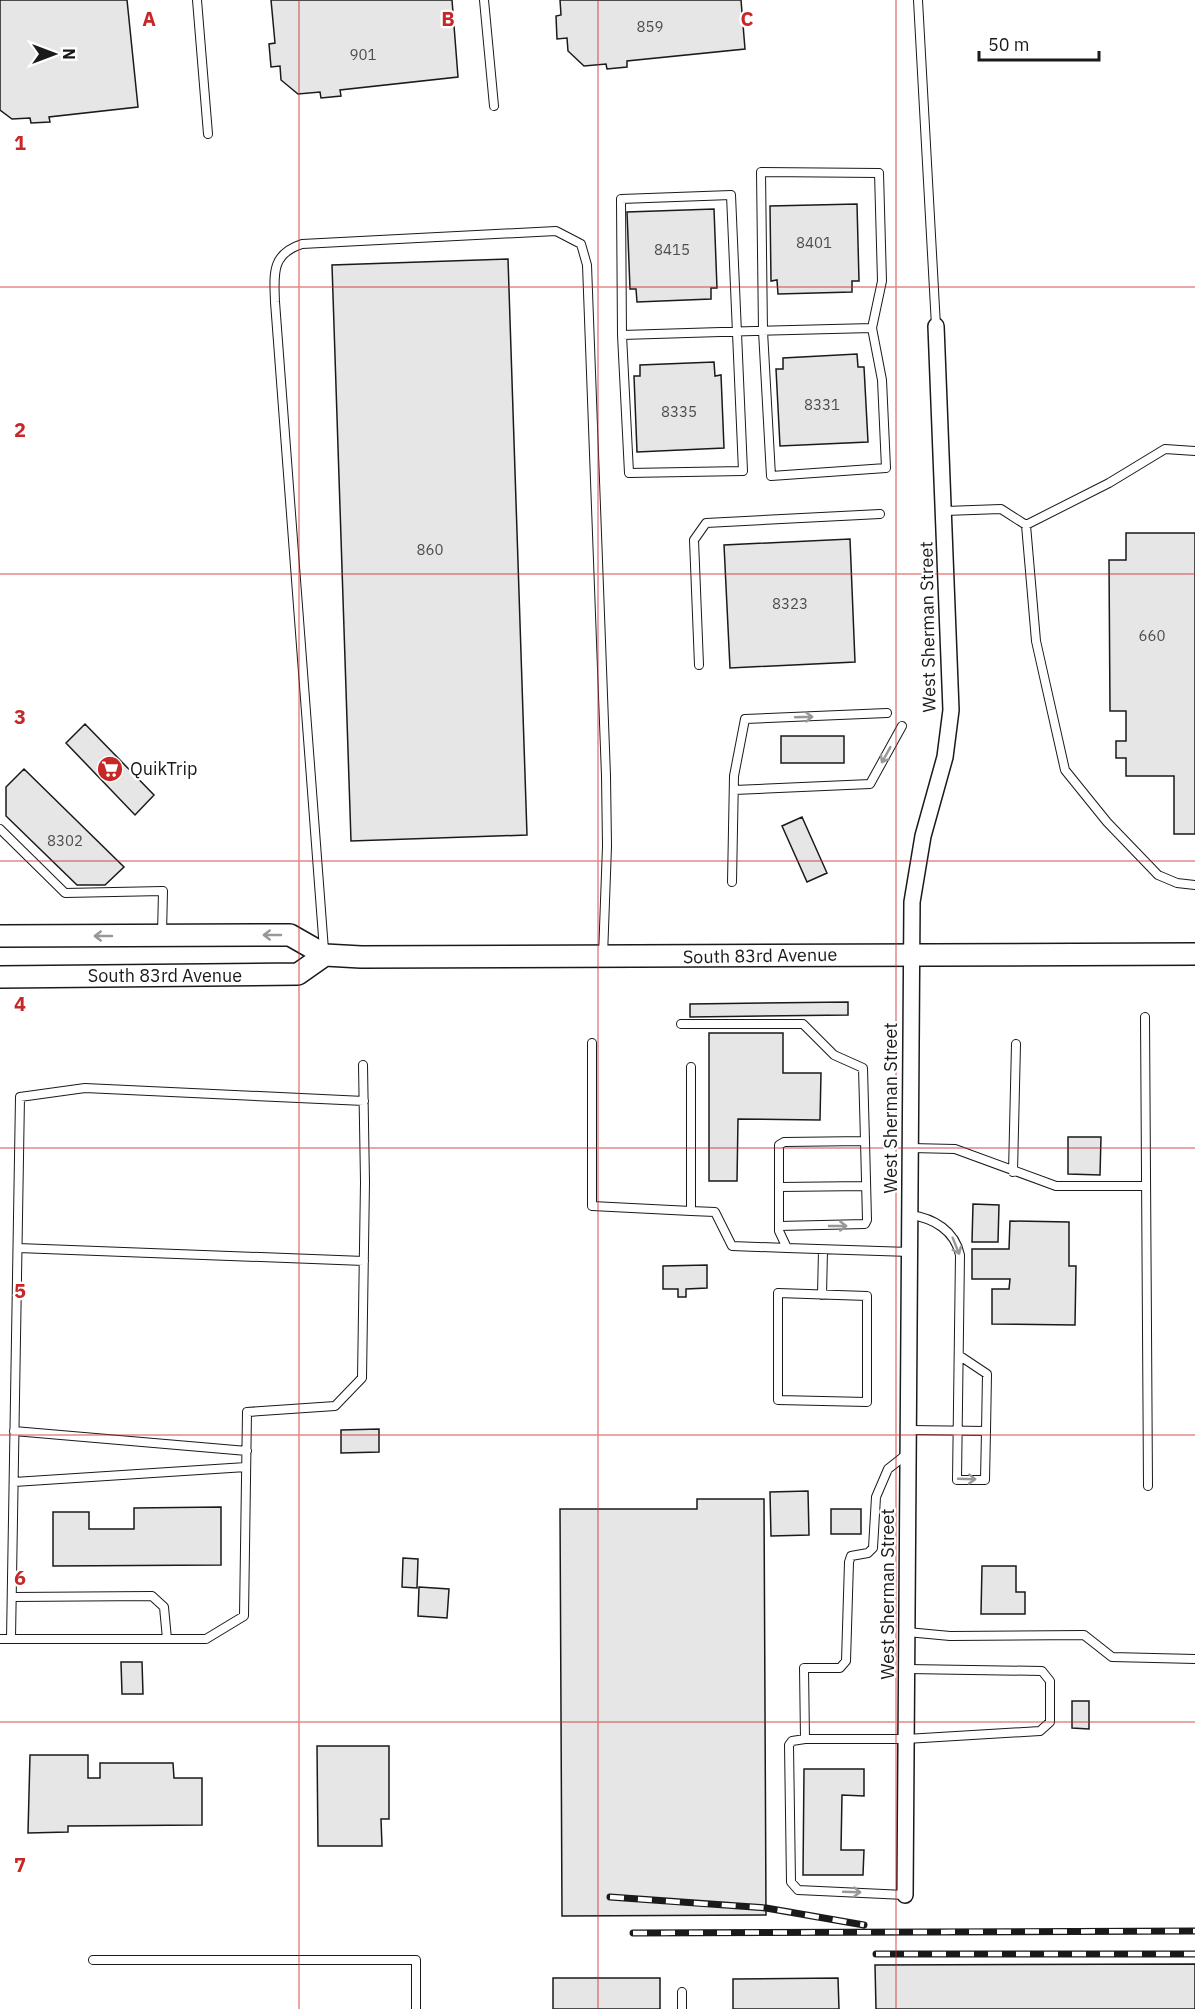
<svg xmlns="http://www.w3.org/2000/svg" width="1195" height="2009" viewBox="0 0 1195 2009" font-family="'IBM Plex Sans',sans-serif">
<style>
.building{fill:#e6e6e6;stroke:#1a1a1a;stroke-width:1.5}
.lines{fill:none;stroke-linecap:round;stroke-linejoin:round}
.service-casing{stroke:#1a1a1a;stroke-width:10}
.minor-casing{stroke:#1a1a1a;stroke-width:18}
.secondary-casing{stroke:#1a1a1a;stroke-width:24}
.service{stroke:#fff;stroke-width:8}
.minor{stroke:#fff;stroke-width:15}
.secondary{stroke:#fff;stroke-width:21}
.rail-casing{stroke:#1a1a1a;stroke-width:7}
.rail{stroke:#fff;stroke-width:4.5;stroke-dasharray:14;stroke-linecap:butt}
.oneway{stroke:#989898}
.grid{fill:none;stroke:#c62828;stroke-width:1.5;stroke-opacity:0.55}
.labels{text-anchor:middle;stroke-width:4.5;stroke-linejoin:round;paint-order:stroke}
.number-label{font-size:15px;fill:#4d4d4d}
.street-label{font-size:18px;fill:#1a1a1a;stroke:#fff}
.poi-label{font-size:18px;fill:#1a1a1a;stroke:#fff;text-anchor:start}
.grid-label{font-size:20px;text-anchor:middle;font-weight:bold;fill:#c62828;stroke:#fff;stroke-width:4.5;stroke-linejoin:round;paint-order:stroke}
</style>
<rect width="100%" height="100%" fill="#fff"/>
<!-- building -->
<path class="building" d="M0,0H127L138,107L49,117L50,122L31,123L30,118L12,119L0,110Z
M271,0H452L458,77L340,90L341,96L321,98L320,92L298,94L281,80L280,66L271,67L269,44L275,43Z
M560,0H741L745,49L627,61V67L607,69L606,64L584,66L568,51L567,38L557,39L556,16L561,15Z
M857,204L859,281H852V292L778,294L777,280L771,281L770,206Z
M714,209L717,288H711V299L637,302L636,289H630L627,212Z
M508,259L527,835L351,841L332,265Z
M857,354L858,367H864L868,442L780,446L776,369H783V358Z
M714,362L715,376L721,375L724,448L637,452L634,376H640V365Z
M1126,533H1195V834H1174V776H1126V758H1116V741H1126V711H1110L1109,560H1126Z
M850,539L855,662L730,668L724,545Z
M85,724L154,795L135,815L66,743Z
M781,736H844V763H781Z
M24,769L124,867L105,885H77L6,816V787Z
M802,817L827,873L807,882L782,826Z
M848,1002V1015L690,1017V1004Z
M709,1033H783V1073H821L820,1120L738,1119L737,1181H709Z
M1068,1137H1101L1100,1175L1068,1174Z
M973,1204L999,1205L998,1242H972Z
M1010,1221L1069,1222V1266H1076L1075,1325L992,1324V1289H1009L1010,1279H972V1249H1009Z
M707,1265V1288L686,1289V1297H678V1289H663V1266Z
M379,1429V1452L341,1453V1430Z
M808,1491L809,1535L771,1536L770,1492Z
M697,1499H764L766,1915L562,1916L560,1509H697Z
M221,1507V1565L53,1566V1512H89V1529H134V1508Z
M831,1509H861V1534H831Z
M403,1558L418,1559L417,1588L402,1587Z
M982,1566H1016V1592H1025V1614H981Z
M419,1587L449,1589L447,1618L418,1616Z
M121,1662H142L143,1694H122Z
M1072,1701H1089V1729L1072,1728Z
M317,1746H389V1819H381L382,1846H318Z
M30,1755H88V1778H100V1763H173L174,1778H202V1825L68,1826V1832L28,1833Z
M804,1769H864V1796L842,1795L841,1850H864L863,1875H803Z
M1195,1964V2009H876L875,1965Z
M553,1978H660V2009H553Z
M838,1978L839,2009H733V1979Z"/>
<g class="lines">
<!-- service casing -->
<g class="service-casing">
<path id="service" d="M197,0L208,134
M484,0L494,106
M918,0L936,326
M761,172L879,173L882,281L872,328L882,380L886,468L771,476L763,331Z
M622,335L629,473L743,471L731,195L621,199L622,335C705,332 789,330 872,328
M945,511L1001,509L1026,525L1036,641L1065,770L1107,822L1158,875L1177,883L1195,885
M1026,525L1109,483L1165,449L1195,451
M699,665L694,540L706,523L880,514
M734,790L870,784L902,726
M0,829L65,893L163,891L162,934
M732,882L734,776L745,719L887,713
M324,950L275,302C274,274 271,254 302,244L556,231L581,244L587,265L606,776L607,846L603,956
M1145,1017L1148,1486
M681,1024H803L834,1055L863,1068L865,1141L784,1142L779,1145V1231L787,1248L910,1252
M592,1043V1206L691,1211
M691,1067V1211L715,1212L732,1246L787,1248
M911,1148L955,1149L1056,1186H1145
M1013,1172L1016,1044
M779,1187L866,1186
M910,1215C934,1218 955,1231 960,1255L957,1480H985L986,1431
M779,1226L865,1224L867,1220L865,1141
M18,1248L364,1261
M778,1293L867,1296V1402L778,1400Z
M822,1295L823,1250
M909,1430L986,1431L987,1374L960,1356
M14,1431L247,1451
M14,1482L246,1467
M12,1597L152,1596L164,1607L167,1639
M907,1632L950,1636L1084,1635L1112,1657L1195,1659
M0,1639H206L244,1616L247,1412L335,1406L362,1378L365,1182L363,1065
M11,1639L20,1097L85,1088L364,1101
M907,1669L1042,1671L1050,1681V1722L1040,1731L906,1739H805L804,1668H840L846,1661L849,1562L851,1556L868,1553L873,1548L876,1497L888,1469L907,1454
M805,1739L792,1741L789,1745L791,1882L798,1890L905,1895
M93,1960H416V2009
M682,1992V2009"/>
</g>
<!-- minor casing -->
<g class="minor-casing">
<path id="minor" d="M905,1895L912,902L923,836L945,757L951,710L936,326"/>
</g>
<!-- secondary casing -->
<g class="secondary-casing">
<path id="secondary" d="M0,936L290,935L325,955L361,957L1195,954
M0,977L298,974L325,955"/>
</g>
<!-- service -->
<use href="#service" class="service"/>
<!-- minor -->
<use href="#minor" class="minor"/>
<!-- secondary -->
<use href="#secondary" class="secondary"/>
<!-- rail casing -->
<g class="rail-casing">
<path id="rail" d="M610,1897L766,1908L864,1925
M633,1933L1195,1931
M876,1954H1195"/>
</g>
<!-- rail -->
<use href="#rail" class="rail"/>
</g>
<!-- one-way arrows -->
<defs><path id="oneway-shaft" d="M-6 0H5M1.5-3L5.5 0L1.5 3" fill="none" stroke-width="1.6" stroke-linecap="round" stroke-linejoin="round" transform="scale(1.5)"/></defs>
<g class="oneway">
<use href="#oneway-shaft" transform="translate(804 717) rotate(-2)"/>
<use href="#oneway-shaft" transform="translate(886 755) rotate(119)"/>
<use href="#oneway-shaft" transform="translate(272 935) rotate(180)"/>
<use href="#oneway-shaft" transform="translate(103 936) rotate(180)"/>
<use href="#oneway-shaft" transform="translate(838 1226)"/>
<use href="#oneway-shaft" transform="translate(956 1246) rotate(68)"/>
<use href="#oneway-shaft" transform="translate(967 1479) rotate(2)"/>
<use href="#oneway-shaft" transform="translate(852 1892) rotate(2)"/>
</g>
<!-- grid -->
<path class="grid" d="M299,0V2009M598,0V2009M896,0V2009M0,287H1195M0,574H1195M0,861H1195M0,1148H1195M0,1435H1195M0,1722H1195"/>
<!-- icons -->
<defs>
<g id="supermarket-disc" transform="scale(1.35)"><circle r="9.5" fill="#c62828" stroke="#fff"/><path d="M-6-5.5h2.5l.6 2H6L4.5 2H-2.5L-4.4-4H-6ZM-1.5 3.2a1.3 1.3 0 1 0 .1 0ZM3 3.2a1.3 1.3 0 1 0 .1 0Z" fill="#fff"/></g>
</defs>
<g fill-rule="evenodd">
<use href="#supermarket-disc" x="110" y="769"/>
</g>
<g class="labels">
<!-- number labels -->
<g class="number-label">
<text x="650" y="32">859</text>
<text x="363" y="60">901</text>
<text x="814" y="248">8401</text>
<text x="672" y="255">8415</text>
<text x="822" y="410">8331</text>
<text x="679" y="417">8335</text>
<text x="430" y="555">860</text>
<text x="790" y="609">8323</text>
<text x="1152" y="641">660</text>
<text x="65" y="846">8302</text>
</g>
<!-- street labels -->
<g class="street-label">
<text transform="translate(928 627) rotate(-91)" y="6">West Sherman Street</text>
<text transform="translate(760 956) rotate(-1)" y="6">South 83rd Avenue</text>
<text x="165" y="982">South 83rd Avenue</text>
<text transform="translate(891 1108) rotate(-90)" y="6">West Sherman Street</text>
<text transform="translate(888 1594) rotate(-90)" y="6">West Sherman Street</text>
</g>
<!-- poi labels -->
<g class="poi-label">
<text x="130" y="775">QuikTrip</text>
</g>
</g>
<g class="grid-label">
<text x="149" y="26">A</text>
<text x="448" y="26">B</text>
<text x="747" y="26">C</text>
<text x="20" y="150">1</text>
<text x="20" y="437">2</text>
<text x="20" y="724">3</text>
<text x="20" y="1011">4</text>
<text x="20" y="1298">5</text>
<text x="20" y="1585">6</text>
<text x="20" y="1872">7</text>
</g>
<!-- north arrow -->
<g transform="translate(54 54) rotate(90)" stroke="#ffffff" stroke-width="4.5" paint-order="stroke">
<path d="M0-4.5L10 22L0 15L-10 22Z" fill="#1a1a1a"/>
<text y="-9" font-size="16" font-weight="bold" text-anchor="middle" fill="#1a1a1a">N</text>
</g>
<!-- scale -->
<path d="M979 51v9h120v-9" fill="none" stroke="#1a1a1a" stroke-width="3"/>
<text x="988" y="51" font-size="18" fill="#1a1a1a" stroke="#ffffff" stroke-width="4.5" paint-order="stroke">50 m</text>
</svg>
